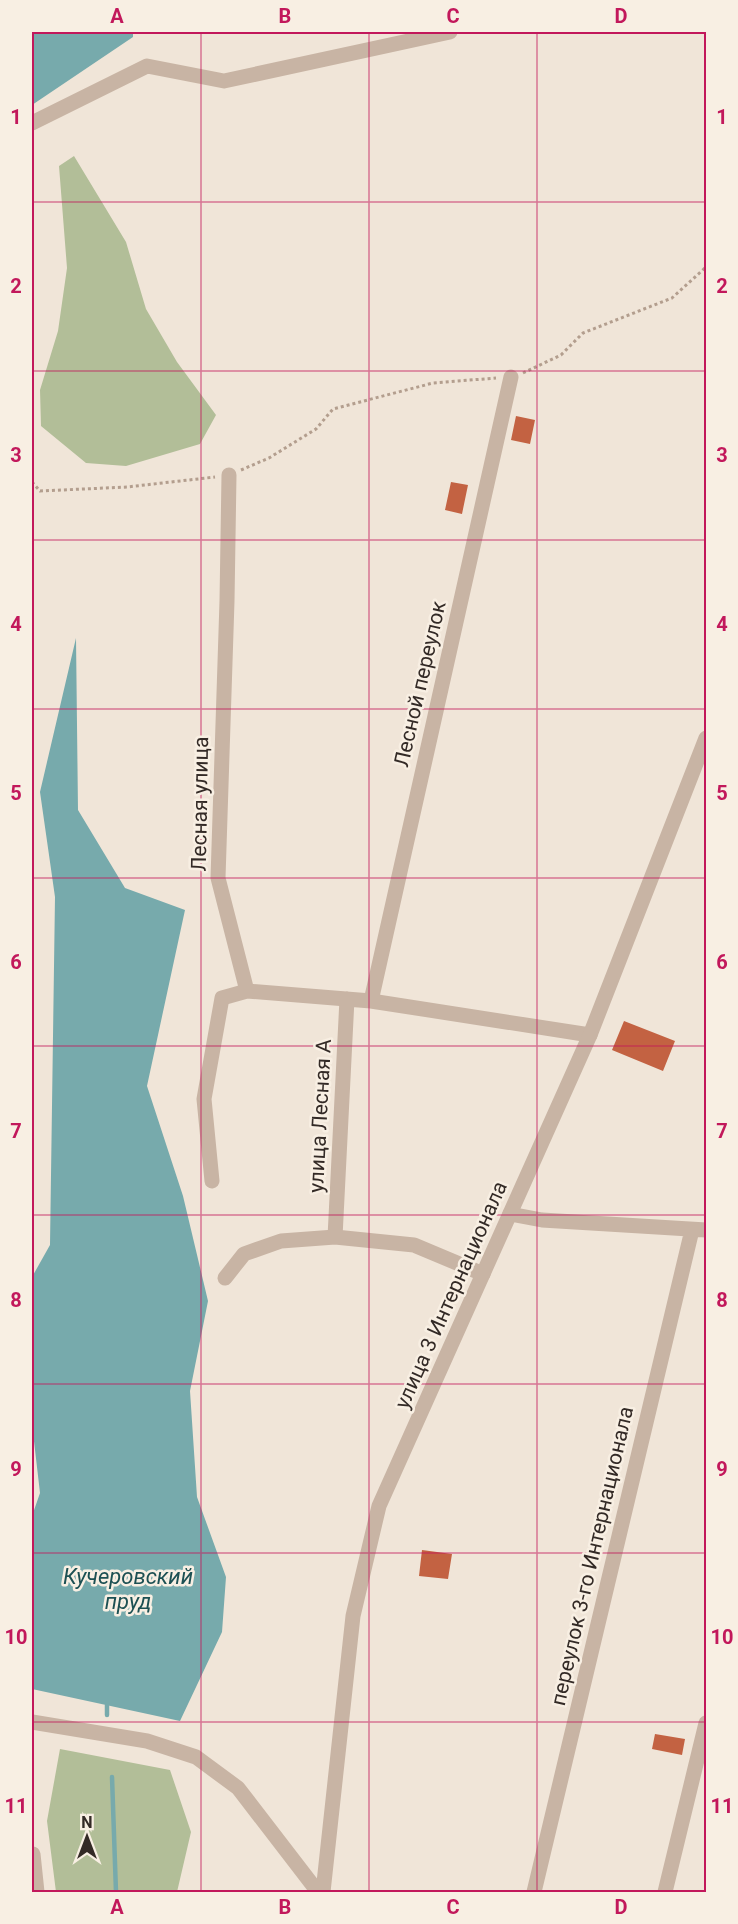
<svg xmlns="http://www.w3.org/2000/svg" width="738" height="1924" viewBox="0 0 738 1924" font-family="Roboto,sans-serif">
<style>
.green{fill:#b2be98}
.water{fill:#77aaac}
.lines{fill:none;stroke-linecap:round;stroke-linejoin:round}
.stream{stroke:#77aaac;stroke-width:4.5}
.building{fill:#c36242}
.path{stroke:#b39e8e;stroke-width:3;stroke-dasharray:3 3;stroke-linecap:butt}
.minor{stroke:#c8b4a4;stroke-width:15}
.tertiary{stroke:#c8b4a4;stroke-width:15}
.grid{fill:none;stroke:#c2185b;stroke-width:1.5;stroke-opacity:0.55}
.labels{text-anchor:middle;stroke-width:5;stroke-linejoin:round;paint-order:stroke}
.street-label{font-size:21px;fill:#332a26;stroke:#f8efe3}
.water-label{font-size:22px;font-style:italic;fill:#1c5053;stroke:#f8efe3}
.neatline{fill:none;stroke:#c2185b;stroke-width:2}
.grid-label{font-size:20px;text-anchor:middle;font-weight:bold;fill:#c2185b}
</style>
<rect width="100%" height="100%" fill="#f0e5d8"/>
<!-- green -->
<path class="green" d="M74,156L126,242L146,309L177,362L216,415L200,444L126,466L86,463L41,426L40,390L58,331L67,268L59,166Z
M60,1749L170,1770L191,1832L177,1892H56L47,1821Z"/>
<!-- water -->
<path class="water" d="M32,32H133V37L32,105Z
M76,638L78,810L125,888L185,910L147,1086L183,1196L208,1301L190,1391L197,1497L226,1577L222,1632L180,1721L32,1689V1516L40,1493L32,1424V1277L50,1245L55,897L40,792Z"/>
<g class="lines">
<!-- stream -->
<path class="stream" d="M107,1705V1715
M112,1777L116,1892"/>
</g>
<!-- building -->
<path class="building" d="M516,416L535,420L530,444L511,440Z
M451,482L468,485L462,514L445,510Z
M624,1021L675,1041L663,1071L612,1050Z
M422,1550L452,1554L448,1579L419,1576Z
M655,1734L685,1739L682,1755L652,1749Z"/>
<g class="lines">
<!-- path -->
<path class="path" d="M523,373L561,355L583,333L672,298L706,267
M241,470L269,458L316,429L333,409L433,383L496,378
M32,482L40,491L127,487L215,477"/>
<!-- minor -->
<path class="minor" d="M32,123L147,66L224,81L450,32
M247,991L371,1001L590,1035
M371,1001L511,377
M212,1181L204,1099L222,998L247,991L218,878L227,601L229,475
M510,1214L542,1220L706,1230
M335,1237L347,999
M225,1278L244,1254L281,1241L335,1237L414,1245L483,1274
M33,1854L37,1892
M534,1892L692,1230
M665,1892L706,1723"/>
<!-- tertiary -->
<path class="tertiary" d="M32,1722L147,1741L196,1757L238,1788L318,1892
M323,1892L353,1616L379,1506L590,1035L706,738"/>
</g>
<!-- grid -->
<path class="grid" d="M201,32V1892M369,32V1892M537,32V1892M32,202H706M32,371H706M32,540H706M32,709H706M32,878H706M32,1046H706M32,1215H706M32,1384H706M32,1553H706M32,1722H706"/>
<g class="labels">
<!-- street labels -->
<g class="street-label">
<text transform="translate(420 684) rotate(-77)" y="7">Лесной переулок</text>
<text transform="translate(200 804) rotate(-89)" y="7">Лесная улица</text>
<text transform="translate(320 1116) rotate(-87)" y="7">улица Лесная А</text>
<text transform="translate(451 1295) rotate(-66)" y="7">улица 3 Интернационала</text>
<text transform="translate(592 1556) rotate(-77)" y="7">переулок 3-го Интернационала</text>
</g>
<!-- water labels -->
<g class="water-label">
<text x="128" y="1584">Кучеровский<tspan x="128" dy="25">пруд</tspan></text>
</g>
</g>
<!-- border -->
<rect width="738" height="1924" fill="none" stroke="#f8efe3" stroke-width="66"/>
<!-- north arrow -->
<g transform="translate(87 1837)" stroke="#f8efe3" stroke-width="4.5" paint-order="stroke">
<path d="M0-4.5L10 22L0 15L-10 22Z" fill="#332a26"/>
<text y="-9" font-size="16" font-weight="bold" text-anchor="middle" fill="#332a26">N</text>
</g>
<rect x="33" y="33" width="672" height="1858" class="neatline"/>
<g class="grid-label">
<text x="117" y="23">A</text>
<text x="285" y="23">B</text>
<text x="453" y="23">C</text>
<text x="621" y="23">D</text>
<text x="16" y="124">1</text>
<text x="722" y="124">1</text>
<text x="16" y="293">2</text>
<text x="722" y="293">2</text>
<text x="16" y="462">3</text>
<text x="722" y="462">3</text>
<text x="16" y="631">4</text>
<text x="722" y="631">4</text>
<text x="16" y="800">5</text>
<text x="722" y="800">5</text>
<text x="16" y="969">6</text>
<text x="722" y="969">6</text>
<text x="16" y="1138">7</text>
<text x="722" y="1138">7</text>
<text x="16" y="1307">8</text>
<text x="722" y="1307">8</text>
<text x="16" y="1476">9</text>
<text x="722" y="1476">9</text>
<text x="16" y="1644">10</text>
<text x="722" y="1644">10</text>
<text x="16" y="1813">11</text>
<text x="722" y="1813">11</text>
<text x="117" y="1914">A</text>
<text x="285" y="1914">B</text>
<text x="453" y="1914">C</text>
<text x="621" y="1914">D</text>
</g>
</svg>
